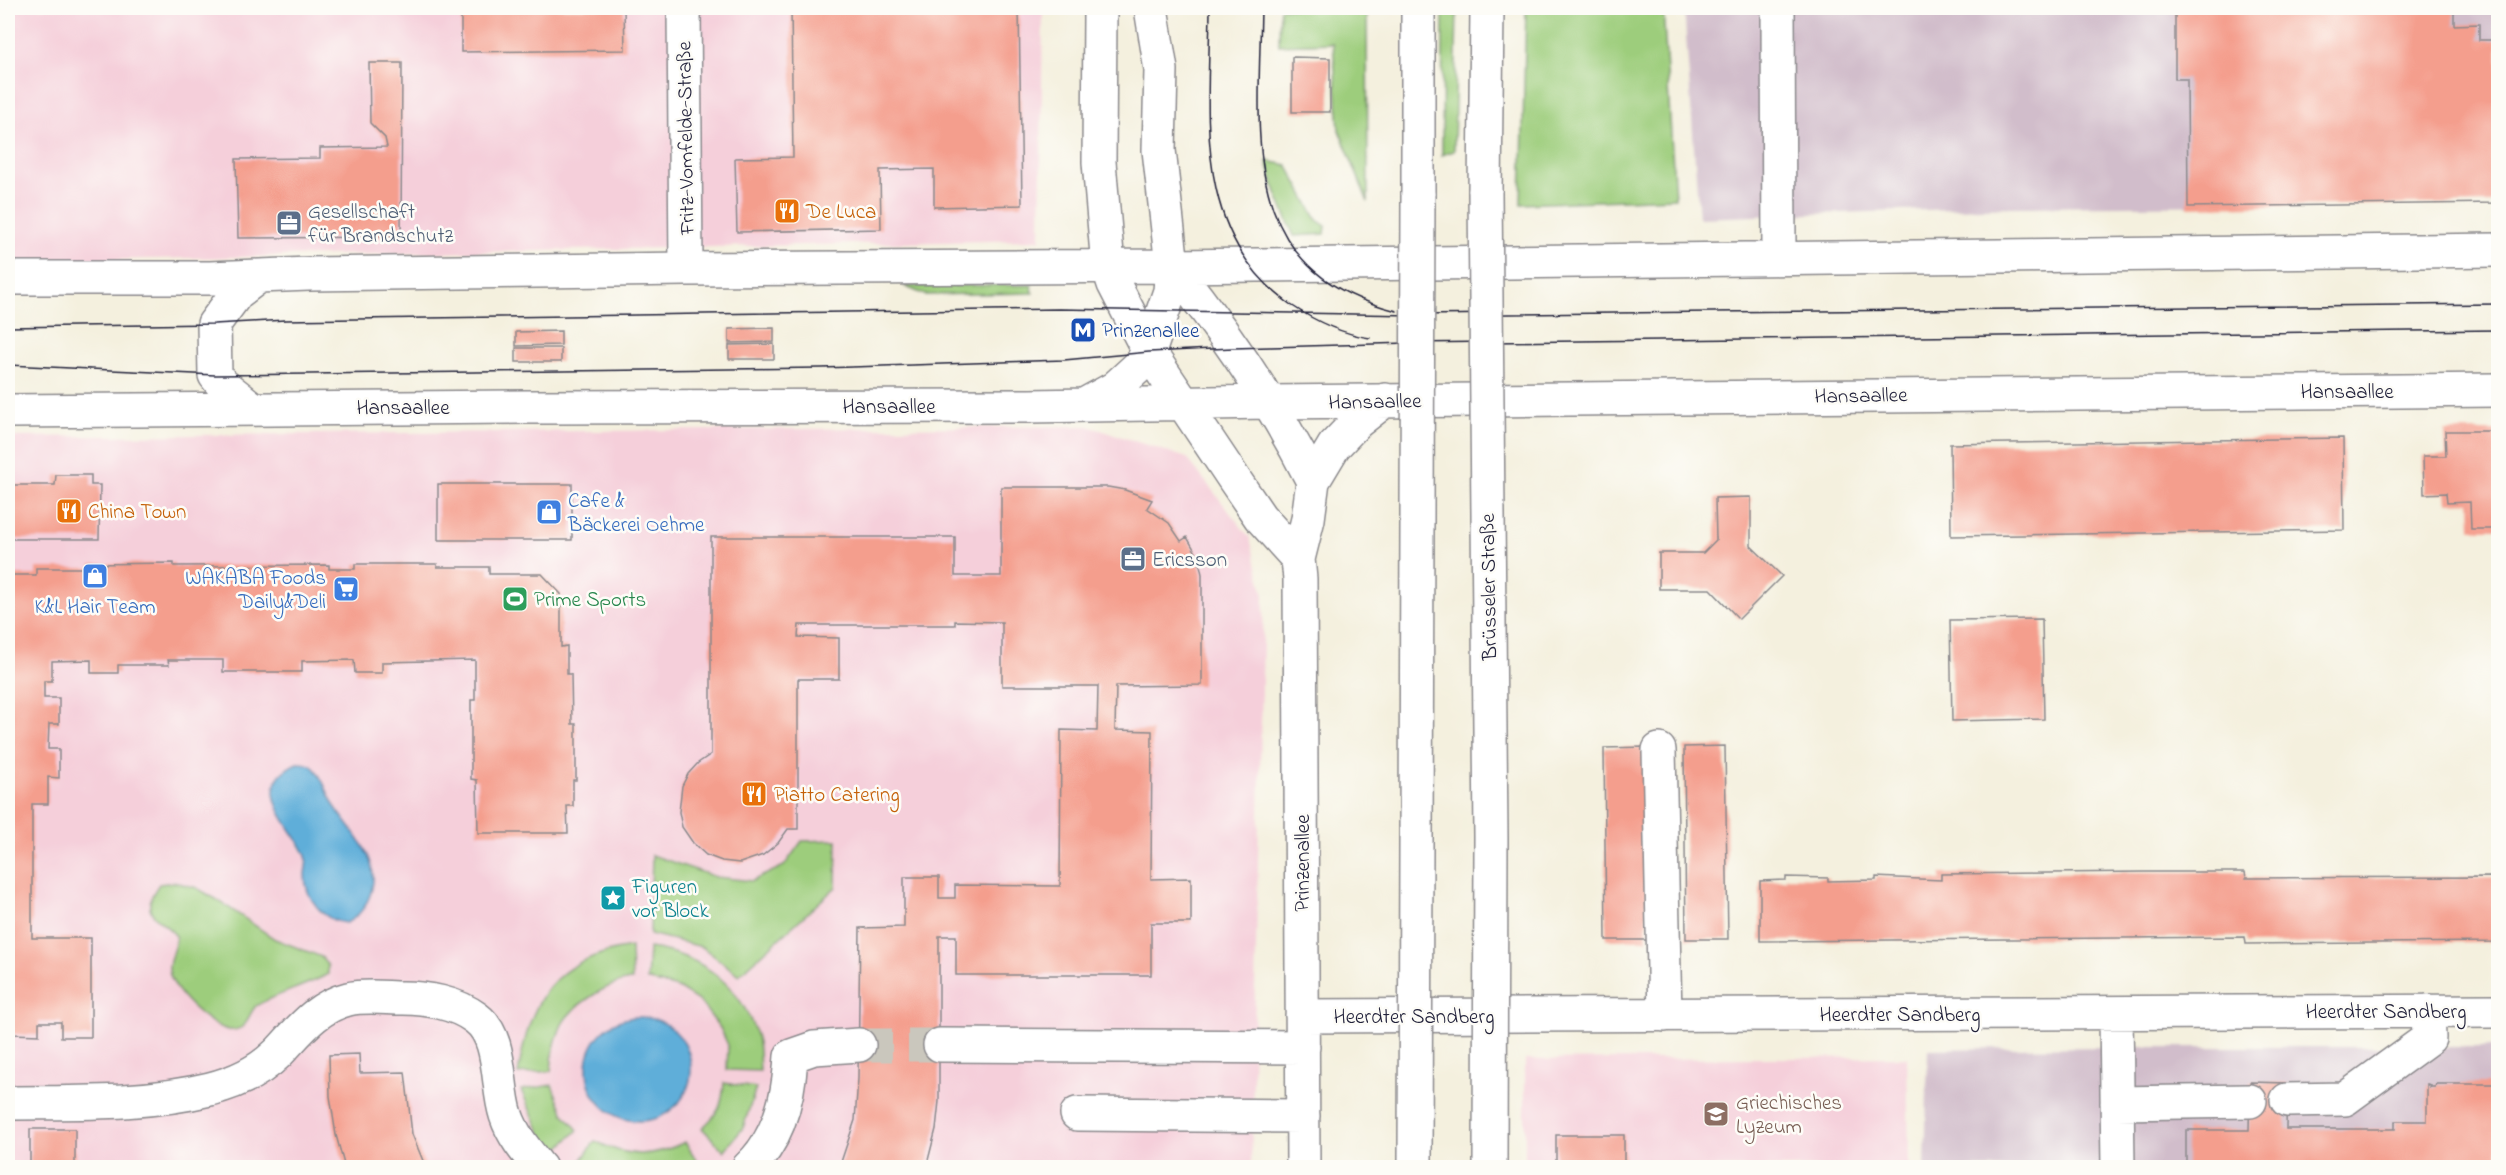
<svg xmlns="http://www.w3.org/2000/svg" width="2506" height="1175" viewBox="0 0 2506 1175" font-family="'Indie Flower',sans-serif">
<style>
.built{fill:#f5cfda;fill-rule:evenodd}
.industrial{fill:#d1bdcb}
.green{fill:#9dcd7b;stroke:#60785b;stroke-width:1.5}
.water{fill:#5eaed9;stroke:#40688a;stroke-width:1.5}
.building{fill:#f49e8d}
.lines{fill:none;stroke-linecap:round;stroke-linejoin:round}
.minor-tunnel{stroke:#cac7bd;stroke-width:33;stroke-dasharray:33 16;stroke-linecap:butt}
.minor-casing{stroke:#8b898c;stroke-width:36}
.highway-casing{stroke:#8b898c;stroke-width:36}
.minor{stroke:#fff;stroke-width:33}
.highway{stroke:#fff;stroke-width:33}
.tram{stroke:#22223b;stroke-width:1.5}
.highway-bridge-casing{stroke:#8b898c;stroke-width:36;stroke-linecap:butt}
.highway-bridge{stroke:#fff;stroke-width:33}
.labels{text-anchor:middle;stroke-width:5;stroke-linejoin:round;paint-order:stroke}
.street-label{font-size:21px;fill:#22223b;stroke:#fdfcf7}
.service-label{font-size:21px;fill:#4e5e75;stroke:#fdfcf7;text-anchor:start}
.food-label{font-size:21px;fill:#c56008;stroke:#fdfcf7;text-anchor:start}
.transit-label{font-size:21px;fill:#164399;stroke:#fdfcf7;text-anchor:start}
.shop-label{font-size:21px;fill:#366cbe;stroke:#fdfcf7;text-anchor:start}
.leisure-label{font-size:21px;fill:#27864d;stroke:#fdfcf7;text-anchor:start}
.culture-label{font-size:21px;fill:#0d838f;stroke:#fdfcf7;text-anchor:start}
.education-label{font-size:21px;fill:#785e54;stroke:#fdfcf7;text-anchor:start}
</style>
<rect width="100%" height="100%" fill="#fdfcf7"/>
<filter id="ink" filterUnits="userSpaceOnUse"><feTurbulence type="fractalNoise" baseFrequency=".0167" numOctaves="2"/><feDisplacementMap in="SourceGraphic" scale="12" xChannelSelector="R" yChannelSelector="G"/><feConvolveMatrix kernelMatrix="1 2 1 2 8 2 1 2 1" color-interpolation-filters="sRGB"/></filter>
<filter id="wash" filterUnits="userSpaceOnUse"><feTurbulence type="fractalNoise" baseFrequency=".008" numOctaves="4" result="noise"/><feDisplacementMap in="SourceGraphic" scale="24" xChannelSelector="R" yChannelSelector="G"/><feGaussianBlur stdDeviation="1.35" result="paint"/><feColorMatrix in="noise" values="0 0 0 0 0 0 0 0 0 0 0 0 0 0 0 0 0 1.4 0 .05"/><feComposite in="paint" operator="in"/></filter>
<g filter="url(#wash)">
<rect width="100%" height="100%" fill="#f4f0de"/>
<!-- built -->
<path class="built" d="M8,8H1043L1040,240L8,262Z
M1088,426L1187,458L1250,538L1264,595L1251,1167L701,1168L685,1143L664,1152L637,1155L612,1150L595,1141L577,1168L8,1167V437ZM313,767L336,807L368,854L371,891L361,913L322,914L311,897L305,875L306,857L294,837ZM837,840L836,887L739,975L702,947L671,860L716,877L752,881L784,866L802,842ZM689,957L722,979L733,992L743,1005L758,1039L729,1045L720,1028L700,1002L678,988ZM561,974L619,981L586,999L560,1026L553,1053L551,1071ZM552,1085L564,1114L578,1130L555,1151L544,1140L521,1091ZM756,1088L743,1127L703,1128L714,1118L722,1105Z
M1907,1057L1909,1167H1525V1060Z"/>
<!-- industrial -->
<path class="industrial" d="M1684,8H2498V203L2013,207L1699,218Z
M2105,1047H2498V1167L1925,1168L1928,1049Z"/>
<!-- green -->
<path class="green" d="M1280,8H1367L1368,202L1339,130L1333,43L1279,45Z
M1443,8H1457L1454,151L1442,155Z
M1526,8H1663L1675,198L1521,204Z
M1267,161L1287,165L1317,220L1326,226L1325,234L1294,236L1276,193Z
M1032,285L1033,293L925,295L904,286Z
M837,840L836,887L739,975L702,947L650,934L652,855L716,877L752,881L784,866L802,841Z
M175,882L197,888L216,899L275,939L322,957L328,966V974C314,983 261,1000 255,1007C250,1013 248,1021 243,1027C238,1029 234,1031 229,1030C210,1027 168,989 169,968C169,957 176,947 176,936C159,916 137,915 159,884Z
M631,947L632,980C609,982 568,1007 560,1029C554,1043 552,1057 551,1071L518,1074C530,1000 551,959 631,947Z
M649,948C702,955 742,985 757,1038C760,1048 759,1060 760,1071L727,1070L728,1045L720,1028L700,1002L678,988L647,980Z
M724,1083L756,1088L743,1128L724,1151L702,1128C719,1113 722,1106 724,1083Z
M552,1085L564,1114L578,1130L555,1152L544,1140L521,1090Z
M595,1141C628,1158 652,1158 685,1142L701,1167H577Z"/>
<!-- water -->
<path class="water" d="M297,763C304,763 309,763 314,768C323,778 327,793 334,805C353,835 386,861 368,900C363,911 357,918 346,923C323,921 305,898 305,875C305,869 308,862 306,856C296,829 245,787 297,763Z
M587 1069a52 52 0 1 1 104 0a52 52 0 1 1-104 0Z"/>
<g id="blocks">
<!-- building -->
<path class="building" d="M461,8H624L625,50L461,52Z
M791,8H1019L1022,205L934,207V169L880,170L881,229L737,232L735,158L793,157Z
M2175,8H2454V25L2479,24V40H2498V203L2188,207L2187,79H2175Z
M1292,57L1330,58V112H1292Z
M369,63H402L401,237L238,238L236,159L320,158V148L387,147L385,138L370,123Z
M774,328V342L729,343V329Z
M561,331V345L516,346V332Z
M774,344V359H729V345Z
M516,348H561V362H516Z
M2445,431H2498V529H2471L2470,502L2447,503L2446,493L2424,494L2423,456H2446Z
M2343,438L2344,530L1951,536L1950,444Z
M56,475H91V485H100L99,539H8V485H55Z
M438,484H572V540H438Z
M1001,487H1108L1125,490L1152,500L1147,508L1169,523L1181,541L1187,537L1198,556L1202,574V685L1116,686L1115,730L1152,731L1151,879L1191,878V923H1151V975H956V936H939V1101L936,1129L926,1168H839L855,1120L858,1079L860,928L904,927V877H939V898H955V885L1060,886L1061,730L1097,731L1098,686H1002V622L955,621V625H799L798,637L839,638V679H798V829H788L778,843L763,855L740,863L722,861L706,855L693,843L682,827L679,812L682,786L688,774L698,763L711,754V537H955V576H1001Z
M1751,497V546L1782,576L1739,619L1710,589H1659V553H1703L1716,540L1715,498Z
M174,563V566L329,565V569H355V564H437V567H489V574H542L561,594V647L567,646V674H571L572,724H576V780H573V806H567L568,833H478L477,780L471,779V700H475V660L382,662V673H355L354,660L302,661V672H223V660H168L169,665H118V673H91V660L52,661V681H44V698H59V724H49L48,749H59V778L48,777V804H32V938H91V1037H61V1022H39V1035L12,1034L8,1030V575H36V568H91V564Z
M2042,619L2044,719L1952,721L1950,620Z
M1725,746L1728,939H1686L1684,747Z
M1645,747L1647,940H1606L1604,748Z
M2144,872H2245L2246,878L2498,877V942L2246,944L2245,937L1760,941V881L1786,880V877L1828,878V881L1876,880V877L1941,880V874Z
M359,1054L360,1073L405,1072L412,1134L426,1168H345L336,1135L330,1096L329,1055Z
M2250,1082L2287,1083L2286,1129H2395V1121H2427V1084L2431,1085L2430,1087H2435L2436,1084H2498V1168H2186V1130H2249Z
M30,1129H75V1168H30Z
M1556,1135H1624V1168H1556Z"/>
</g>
</g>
<g filter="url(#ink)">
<use href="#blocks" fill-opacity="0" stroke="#8b898c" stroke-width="1.5"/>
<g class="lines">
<!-- minor-tunnel -->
<path class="minor-tunnel" d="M859,1045H940"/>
<!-- minor casing -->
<g class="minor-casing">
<path id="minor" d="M684,8L686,269
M1102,8L1100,11L1099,162L1108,266L1114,284L1149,352L1234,479L1260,517L1298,559
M1778,8L1779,258
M1172,266C1226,333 1274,404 1313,481
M8,278H210L309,274L686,269L1172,266L2498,250
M1084,405L1115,388L1139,366L1149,352L1170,291L1172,266L1159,150L1161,70L1151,8
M252,408L222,384L215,375L214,324L237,293L258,277
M8,411L525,407L1029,406L1269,402L2498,390
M1659,750L1665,1015
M2116,1014L2118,1168
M1302,1016L2498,1011
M940,1045L1303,1047
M2287,1100L2345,1099L2429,1038L2428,1011
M8,1103C75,1102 144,1105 210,1089C234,1083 260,1071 278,1053C299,1031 316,1007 348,999C365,995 386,998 403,998C427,998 456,1003 476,1018C503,1038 496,1085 506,1115C513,1136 526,1151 540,1168
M2117,1103L2250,1101
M1077,1114L1303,1116
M748,1168C780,1139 789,1096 791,1056L814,1048L859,1045
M1303,1168L1300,579L1298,559L1308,519L1313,481L1334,446L1357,422L1385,400"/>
</g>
<!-- highway casing -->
<g class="highway-casing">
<path id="highway" d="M1485,192L1487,8
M1418,195V8"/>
</g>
<!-- minor -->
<use href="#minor" class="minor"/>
<!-- highway -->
<use href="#highway" class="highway"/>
<!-- tram -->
<path class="tram" d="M1210,8C1209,115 1191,234 1291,305C1315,321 1342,334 1370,338
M1261,8C1259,137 1237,271 1397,311
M8,327L214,324L285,320L1059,309L1415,315L2498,304
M8,365L215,375L822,368L1064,360L1149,352L1233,348L1408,343L2498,330"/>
<!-- highway-bridge casing -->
<g class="highway-bridge-casing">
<path id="highway-bridge" d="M1485,192L1491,837L1490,1168
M1415,1168L1418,195"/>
</g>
<!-- highway-bridge -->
<use href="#highway-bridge" class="highway-bridge"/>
</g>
</g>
<!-- icons -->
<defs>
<g id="restaurant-square" transform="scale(1.35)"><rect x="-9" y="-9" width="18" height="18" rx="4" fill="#e8710a" stroke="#fdfcf7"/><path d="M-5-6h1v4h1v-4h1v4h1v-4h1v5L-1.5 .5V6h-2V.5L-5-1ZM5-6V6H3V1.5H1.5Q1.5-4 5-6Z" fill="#fff"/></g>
<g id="office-square" transform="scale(1.35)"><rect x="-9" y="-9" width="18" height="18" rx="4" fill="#5c6f8a" stroke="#fdfcf7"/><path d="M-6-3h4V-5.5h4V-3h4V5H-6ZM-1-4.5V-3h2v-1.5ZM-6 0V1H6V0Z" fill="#fff"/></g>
<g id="metro-square" transform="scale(1.35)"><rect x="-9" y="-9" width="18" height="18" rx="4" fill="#1a4fb4" stroke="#fdfcf7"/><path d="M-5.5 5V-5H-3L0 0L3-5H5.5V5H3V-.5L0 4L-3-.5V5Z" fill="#fff"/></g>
<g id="shop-square" transform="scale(1.35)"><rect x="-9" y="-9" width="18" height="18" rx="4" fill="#3f7fe0" stroke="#fdfcf7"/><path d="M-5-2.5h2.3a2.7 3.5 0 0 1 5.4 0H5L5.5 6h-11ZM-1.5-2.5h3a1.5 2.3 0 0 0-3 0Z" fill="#fff"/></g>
<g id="supermarket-square" transform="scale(1.35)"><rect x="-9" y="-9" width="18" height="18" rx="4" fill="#3f7fe0" stroke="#fdfcf7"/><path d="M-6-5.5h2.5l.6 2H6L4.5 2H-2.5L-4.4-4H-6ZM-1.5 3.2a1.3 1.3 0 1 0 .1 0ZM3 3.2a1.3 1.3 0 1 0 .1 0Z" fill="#fff"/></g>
<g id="stadium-square" transform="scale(1.35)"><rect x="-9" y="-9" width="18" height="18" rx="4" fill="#2e9e5b" stroke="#fdfcf7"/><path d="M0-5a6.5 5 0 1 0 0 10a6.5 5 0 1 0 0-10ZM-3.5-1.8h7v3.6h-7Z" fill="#fff"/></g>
<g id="sight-square" transform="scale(1.35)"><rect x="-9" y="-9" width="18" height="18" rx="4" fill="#0f9aa8" stroke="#fdfcf7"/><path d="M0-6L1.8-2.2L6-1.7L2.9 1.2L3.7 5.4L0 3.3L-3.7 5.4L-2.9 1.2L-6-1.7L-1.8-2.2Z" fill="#fff"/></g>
<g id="school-square" transform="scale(1.35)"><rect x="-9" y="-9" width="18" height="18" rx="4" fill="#8d6e63" stroke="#fdfcf7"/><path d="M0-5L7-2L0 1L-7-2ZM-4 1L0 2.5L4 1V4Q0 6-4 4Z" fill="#fff"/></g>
</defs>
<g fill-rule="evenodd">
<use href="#restaurant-square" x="787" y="211"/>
<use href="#office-square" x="289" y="223"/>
<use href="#metro-square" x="1083" y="330"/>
<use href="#restaurant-square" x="69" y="511"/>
<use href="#shop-square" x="549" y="512"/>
<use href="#office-square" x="1133" y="559"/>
<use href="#shop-square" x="95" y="576"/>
<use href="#supermarket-square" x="346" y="589"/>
<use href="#stadium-square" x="515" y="599"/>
<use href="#restaurant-square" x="754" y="794"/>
<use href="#sight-square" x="613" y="898"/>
<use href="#school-square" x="1716" y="1114"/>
</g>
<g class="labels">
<!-- street labels -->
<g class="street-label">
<text transform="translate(685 138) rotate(-91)" y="7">Fritz-Vomfelde-Straße</text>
<text x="2347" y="398">Hansaallee</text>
<text transform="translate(1861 395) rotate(-1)" y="7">Hansaallee</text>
<text transform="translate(1375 401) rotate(-1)" y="7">Hansaallee</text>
<text x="889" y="413">Hansaallee</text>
<text x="403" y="414">Hansaallee</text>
<text transform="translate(1488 587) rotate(-91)" y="7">Brüsseler Straße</text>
<text transform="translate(1302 863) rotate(-90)" y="7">Prinzenallee</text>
<text x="2386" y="1018">Heerdter Sandberg</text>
<text x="1900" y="1021">Heerdter Sandberg</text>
<text x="1414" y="1023">Heerdter Sandberg</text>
</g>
<!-- service labels -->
<g class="service-label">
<text x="308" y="218">Gesellschaft<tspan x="308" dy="24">für Brandschutz</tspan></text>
<text x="1152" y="566">Ericsson</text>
</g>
<!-- food labels -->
<g class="food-label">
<text x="806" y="218">De Luca</text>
<text x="88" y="518">China Town</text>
<text x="774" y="801">Piatto Catering</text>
</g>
<!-- transit labels -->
<g class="transit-label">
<text x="1102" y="337">Prinzenallee</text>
</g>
<!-- shop labels -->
<g class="shop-label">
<text x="568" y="507">Cafe &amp;<tspan x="568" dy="24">Bäckerei Oehme</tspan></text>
<text x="326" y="584" text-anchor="end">WAKABA Foods<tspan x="326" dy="24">Daily&amp;Deli</tspan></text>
<text x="95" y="613" text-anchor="middle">K&amp;L Hair Team</text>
</g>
<!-- leisure labels -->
<g class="leisure-label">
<text x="534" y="606">Prime Sports</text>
</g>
<!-- culture labels -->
<g class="culture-label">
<text x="632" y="893">Figuren<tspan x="632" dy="24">vor Block</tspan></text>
</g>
<!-- education labels -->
<g class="education-label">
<text x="1736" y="1109">Griechisches<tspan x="1736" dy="24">Lyzeum</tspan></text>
</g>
</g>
<!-- margin -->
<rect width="2506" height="1175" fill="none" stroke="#fdfcf7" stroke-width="30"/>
</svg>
